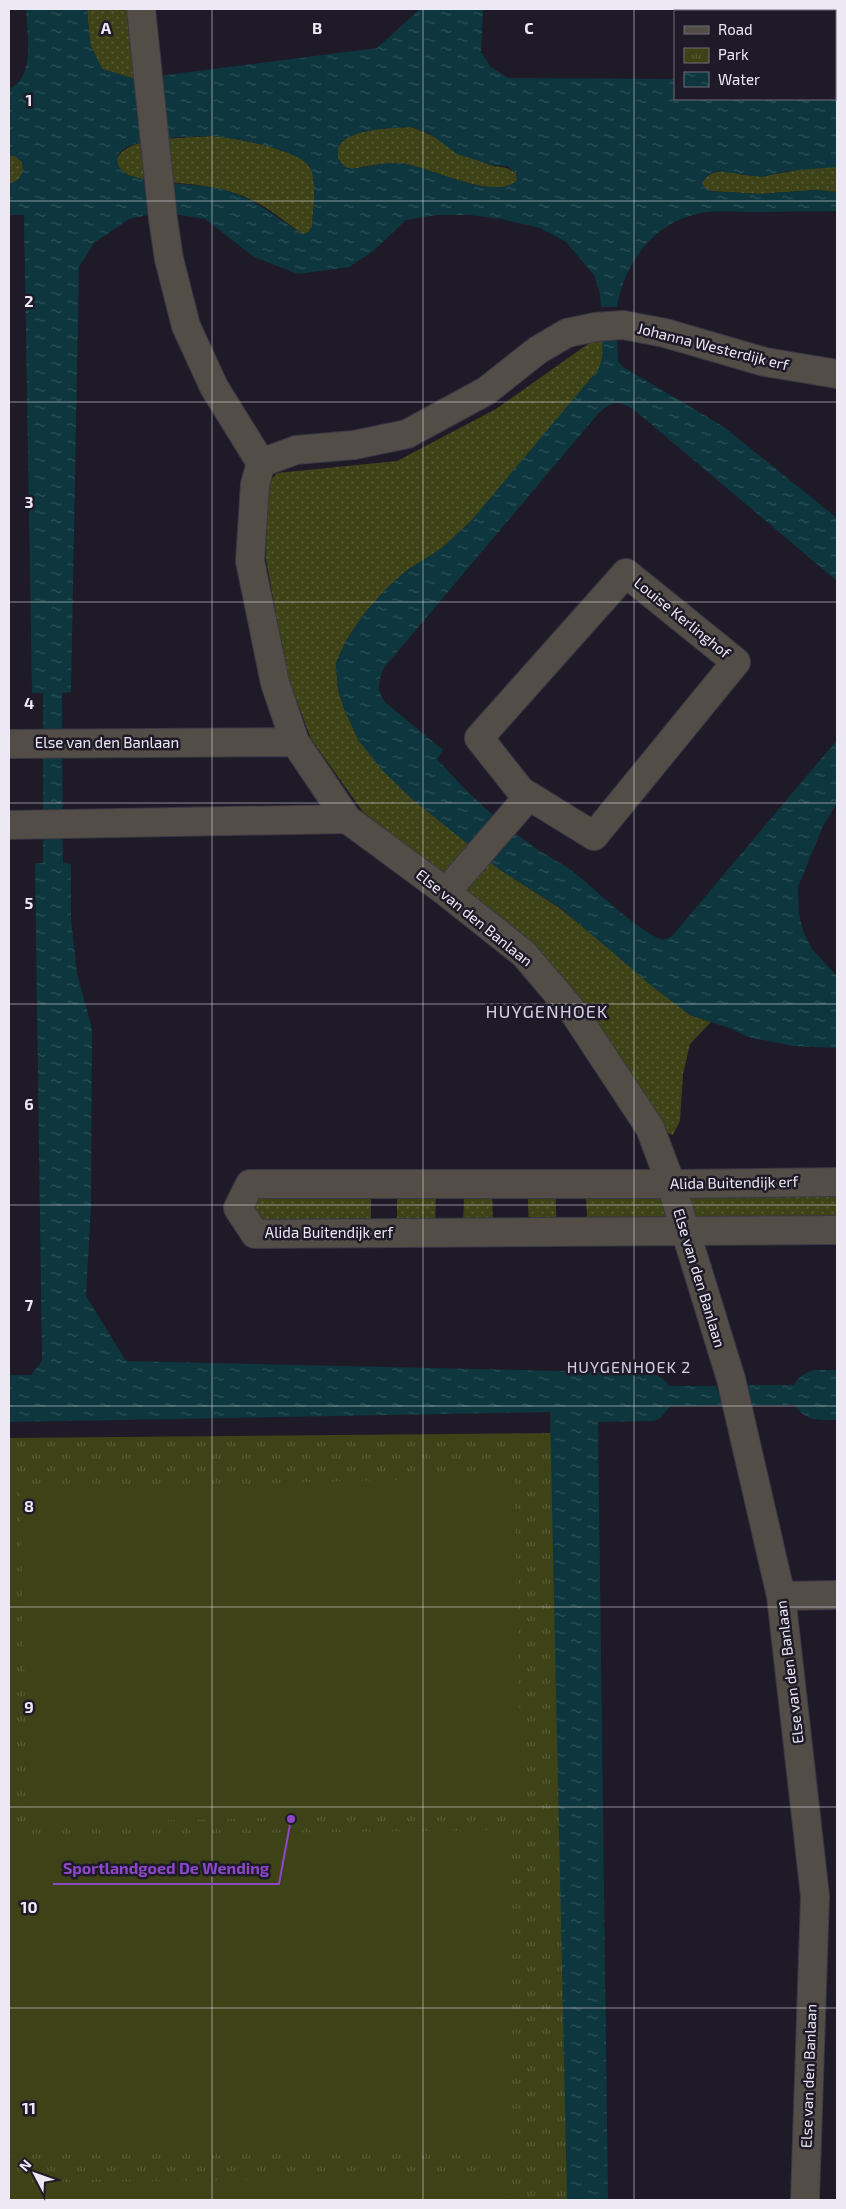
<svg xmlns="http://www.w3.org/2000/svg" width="846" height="2209" viewBox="0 0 846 2209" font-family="'Exo 2',sans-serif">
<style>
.grass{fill:url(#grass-dots)}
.park{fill:url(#park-tufts)}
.pitch{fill:#3d4217}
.water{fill:url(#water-ripples);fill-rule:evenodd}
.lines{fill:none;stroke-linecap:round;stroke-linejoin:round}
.minor-casing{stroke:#3b3745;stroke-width:30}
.path{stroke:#696673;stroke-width:3;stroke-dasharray:1 4;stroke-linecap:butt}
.minor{stroke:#534d47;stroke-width:28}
.grid{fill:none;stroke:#ece9f4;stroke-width:1;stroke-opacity:0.55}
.labels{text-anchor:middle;stroke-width:5;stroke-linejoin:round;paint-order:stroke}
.street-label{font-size:15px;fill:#ece9f4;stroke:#1e1a28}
.neighbourhood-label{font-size:16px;letter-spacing:1px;fill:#d4cfe4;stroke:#1e1a28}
.quarter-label{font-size:18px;letter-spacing:1px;fill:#d4cfe4;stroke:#1e1a28}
.grid-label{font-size:16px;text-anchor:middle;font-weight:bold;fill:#ece9f4;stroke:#1e1a28;stroke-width:5;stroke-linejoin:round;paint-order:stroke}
.leader{fill:none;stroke:#8c48c7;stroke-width:2}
.callout-dot{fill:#8c48c7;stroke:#1e1a28;stroke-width:2}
.callout-label{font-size:16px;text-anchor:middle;font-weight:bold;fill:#8c48c7;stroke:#1e1a28;stroke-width:5;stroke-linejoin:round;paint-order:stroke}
</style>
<defs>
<pattern id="grass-dots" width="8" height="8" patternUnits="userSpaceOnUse" patternTransform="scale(1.25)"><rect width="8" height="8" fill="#3d4217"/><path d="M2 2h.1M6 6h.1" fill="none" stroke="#595d39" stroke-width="1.8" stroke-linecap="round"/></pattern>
<pattern id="park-tufts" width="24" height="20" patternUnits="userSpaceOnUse" patternTransform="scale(1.25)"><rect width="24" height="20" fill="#3d4217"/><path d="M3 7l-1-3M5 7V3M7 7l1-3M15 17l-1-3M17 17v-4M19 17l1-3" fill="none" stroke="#595d39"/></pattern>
<pattern id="water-ripples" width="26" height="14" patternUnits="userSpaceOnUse" patternTransform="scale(1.25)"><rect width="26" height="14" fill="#0d363e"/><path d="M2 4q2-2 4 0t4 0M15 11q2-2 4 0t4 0" fill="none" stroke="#30535a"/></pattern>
</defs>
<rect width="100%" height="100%" fill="#1e1a28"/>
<!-- grass -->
<path class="grass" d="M87,9H127L135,79L102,69L90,44Z
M411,127C439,136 462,155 490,165C501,168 504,165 516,173L517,180C496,203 427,165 399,163C383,163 368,166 352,169L345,167L338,159C338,156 337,151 338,148C346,128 393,128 411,127Z
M212,136C232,137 304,150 311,169C317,186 313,210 312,227L309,232L303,234C288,225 276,213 261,205C231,187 199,185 166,182L161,139Z
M143,142L147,180C141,179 133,178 128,175C103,160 126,146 143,142Z
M9,156H15L22,162L23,172C20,178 16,183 9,184Z
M837,167V192L816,190L759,194L710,191L704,187L702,183C705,177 711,173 717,172C726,169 735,174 744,175C775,179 806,164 837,167Z
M602,334L618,361L470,522L442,548L406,571L386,589L364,614L347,639L336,663L338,690L345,711L359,741L412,798L499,869L561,909L690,1015L711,1022L690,1044L683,1074L680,1121L673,1135L663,1132L454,884L363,812L311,739L287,675L266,559L267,484L277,473L397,461L496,409Z
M837,1182V1230L588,1232L585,1183Z
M492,1183L493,1232H463L464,1196Z
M525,1183H555L557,1232H529L528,1200Z
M250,1184H371V1233L255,1234Z
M397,1184L436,1191L435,1232L397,1233Z"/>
<!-- park -->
<path class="park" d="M566,1433L581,2200H9V1438Z"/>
<!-- pitch -->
<path class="pitch" d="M514,1477L522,1811L28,1824L20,1490Z
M506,1830L509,2147L14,2154L10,1836Z
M509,2176L510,2200H15V2183Z"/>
<!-- water -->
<path class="water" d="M26,9H87L90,44L102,69L135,79L377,48L420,9H483L481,52L491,67L508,78L675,79V99H835V80L837,78V167L787,171L762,177L718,171L708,175L702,183L704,187L710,191L759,194L816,190L837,192V211C811,211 784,212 757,212C741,212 724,211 708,212C657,218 625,260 617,307H601L600,294L594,275L566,242L540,228L501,219L470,215H437L406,220L372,252L349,267L298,274L254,257L205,219L162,212L129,219L94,243L79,267L71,692L62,693L63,863L71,864V919L77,973L92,1029L91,1205L86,1296L126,1361L646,1373C656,1374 664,1377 669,1386H716L723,1405L670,1406L661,1418L653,1421L598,1422L608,2200H567L550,1412L9,1422V1375H31L42,1361L35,863H43V693H32L24,215H9V184L18,180L23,172L22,162L15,156H9V89C36,77 27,33 26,9ZM411,127L429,133L457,154L492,165L507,166L516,173L517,180C496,203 427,165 399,163C383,163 368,166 352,169L345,167L338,159C338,156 337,151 338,148C346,128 393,128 411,127ZM212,136C232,137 304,150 311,169C317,186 313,210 312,227L309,232L303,234C279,220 260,202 234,193C201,181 165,187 132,176C126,175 120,170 118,164C108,135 196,137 212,136Z
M602,334H617L618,361L623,367L724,427L837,518V581L633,409C615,399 611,402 597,415L383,669C378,684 376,691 386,703L443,750L437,759C465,790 495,820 530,844C544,855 561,862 575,873C596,890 640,933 663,940L672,936L837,740V803L823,826L798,887L799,914L803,931L812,949L837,976V1048L793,1046L748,1037L732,1029L690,1015L653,987L562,909L499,869L412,799L382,770L359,741L345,711L338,690L336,663L347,639L364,614L386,589L406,571L442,548L470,522L591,378C605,366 602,352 602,334Z
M814,1370H837V1420C817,1420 808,1422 794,1405H750L744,1385H794C799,1376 805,1373 814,1370Z"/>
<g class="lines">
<!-- minor casing -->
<g class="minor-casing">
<path id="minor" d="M141,9L163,219L169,259L186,326L214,387L261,463
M626,573L736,662L594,836L521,791L479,738Z
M9,744L295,742
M347,819L295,742L275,683L250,561L255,484L261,463L296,450L354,445L407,434L486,391L538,350L567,333L595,327L623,325L665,333L765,362L837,374
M9,825L347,819L446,892L524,954L575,1014L650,1128L671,1184L731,1379L781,1596L815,1896L805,2200
M446,892L528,797
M837,1182L671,1184H250L238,1208L255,1234L837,1230
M781,1596L837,1595"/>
</g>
<!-- path -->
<path class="path" d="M799,9V11"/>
<!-- minor -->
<use href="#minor" class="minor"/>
</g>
<!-- grid -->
<path class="grid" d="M212,9V2200M423,9V2200M634,9V2200M9,201H837M9,402H837M9,602H837M9,803H837M9,1004H837M9,1205H837M9,1406H837M9,1607H837M9,1807H837M9,2008H837"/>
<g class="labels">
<!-- street labels -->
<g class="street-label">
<text transform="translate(713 347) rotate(14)" y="5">Johanna Westerdijk erf</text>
<text transform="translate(682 618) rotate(39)" y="5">Louise Kerlinghof</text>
<text x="107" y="748">Else van den Banlaan</text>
<text transform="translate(474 918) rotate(39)" y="5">Else van den Banlaan</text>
<text transform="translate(734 1183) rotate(-1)" y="5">Alida Buitendijk erf</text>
<text x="329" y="1238">Alida Buitendijk erf</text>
<text transform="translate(699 1278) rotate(73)" y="5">Else van den Banlaan</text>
<text transform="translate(790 1672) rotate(-97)" y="5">Else van den Banlaan</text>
<text transform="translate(809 2076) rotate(-88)" y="5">Else van den Banlaan</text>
</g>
<!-- neighbourhood labels -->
<g class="neighbourhood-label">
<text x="629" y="1373">HUYGENHOEK 2</text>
</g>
<!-- quarter labels -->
<g class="quarter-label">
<text x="547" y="1018">HUYGENHOEK</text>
</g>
</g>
<g class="grid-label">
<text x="106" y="34">A</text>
<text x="317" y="34">B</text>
<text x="529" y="34">C</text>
<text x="29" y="106">1</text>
<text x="29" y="307">2</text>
<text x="29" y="508">3</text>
<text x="29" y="709">4</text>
<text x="29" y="909">5</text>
<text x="29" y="1110">6</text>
<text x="29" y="1311">7</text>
<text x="29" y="1512">8</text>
<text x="29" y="1713">9</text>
<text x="29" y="1913">10</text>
<text x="29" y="2114">11</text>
</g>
<!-- callouts -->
<path class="leader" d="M291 1819L279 1884H53"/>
<circle class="callout-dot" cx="291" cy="1819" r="5"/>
<g class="callout-label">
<text x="166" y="1874">Sportlandgoed De Wending</text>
</g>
<!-- border -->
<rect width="846" height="2209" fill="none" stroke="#ece9f4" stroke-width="20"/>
<!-- legend -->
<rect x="674" y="10" width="162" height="90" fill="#1e1a28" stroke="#706d7a"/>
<rect x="684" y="26" width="25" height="8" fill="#534d47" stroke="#706d7a"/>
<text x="718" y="35" font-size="15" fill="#ece9f4">Road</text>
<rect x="684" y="48" width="25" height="15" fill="url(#park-tufts)" stroke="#706d7a"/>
<text x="718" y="60" font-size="15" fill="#ece9f4">Park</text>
<rect x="684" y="72" width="25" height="15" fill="url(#water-ripples)" stroke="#706d7a"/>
<text x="718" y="85" font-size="15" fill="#ece9f4">Water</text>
<!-- north arrow -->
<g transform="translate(35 2174) rotate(311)" stroke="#1e1a28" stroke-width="4" paint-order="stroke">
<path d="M0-4L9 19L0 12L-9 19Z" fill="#ece9f4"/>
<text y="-8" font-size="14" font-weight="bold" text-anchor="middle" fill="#ece9f4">N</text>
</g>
</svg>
